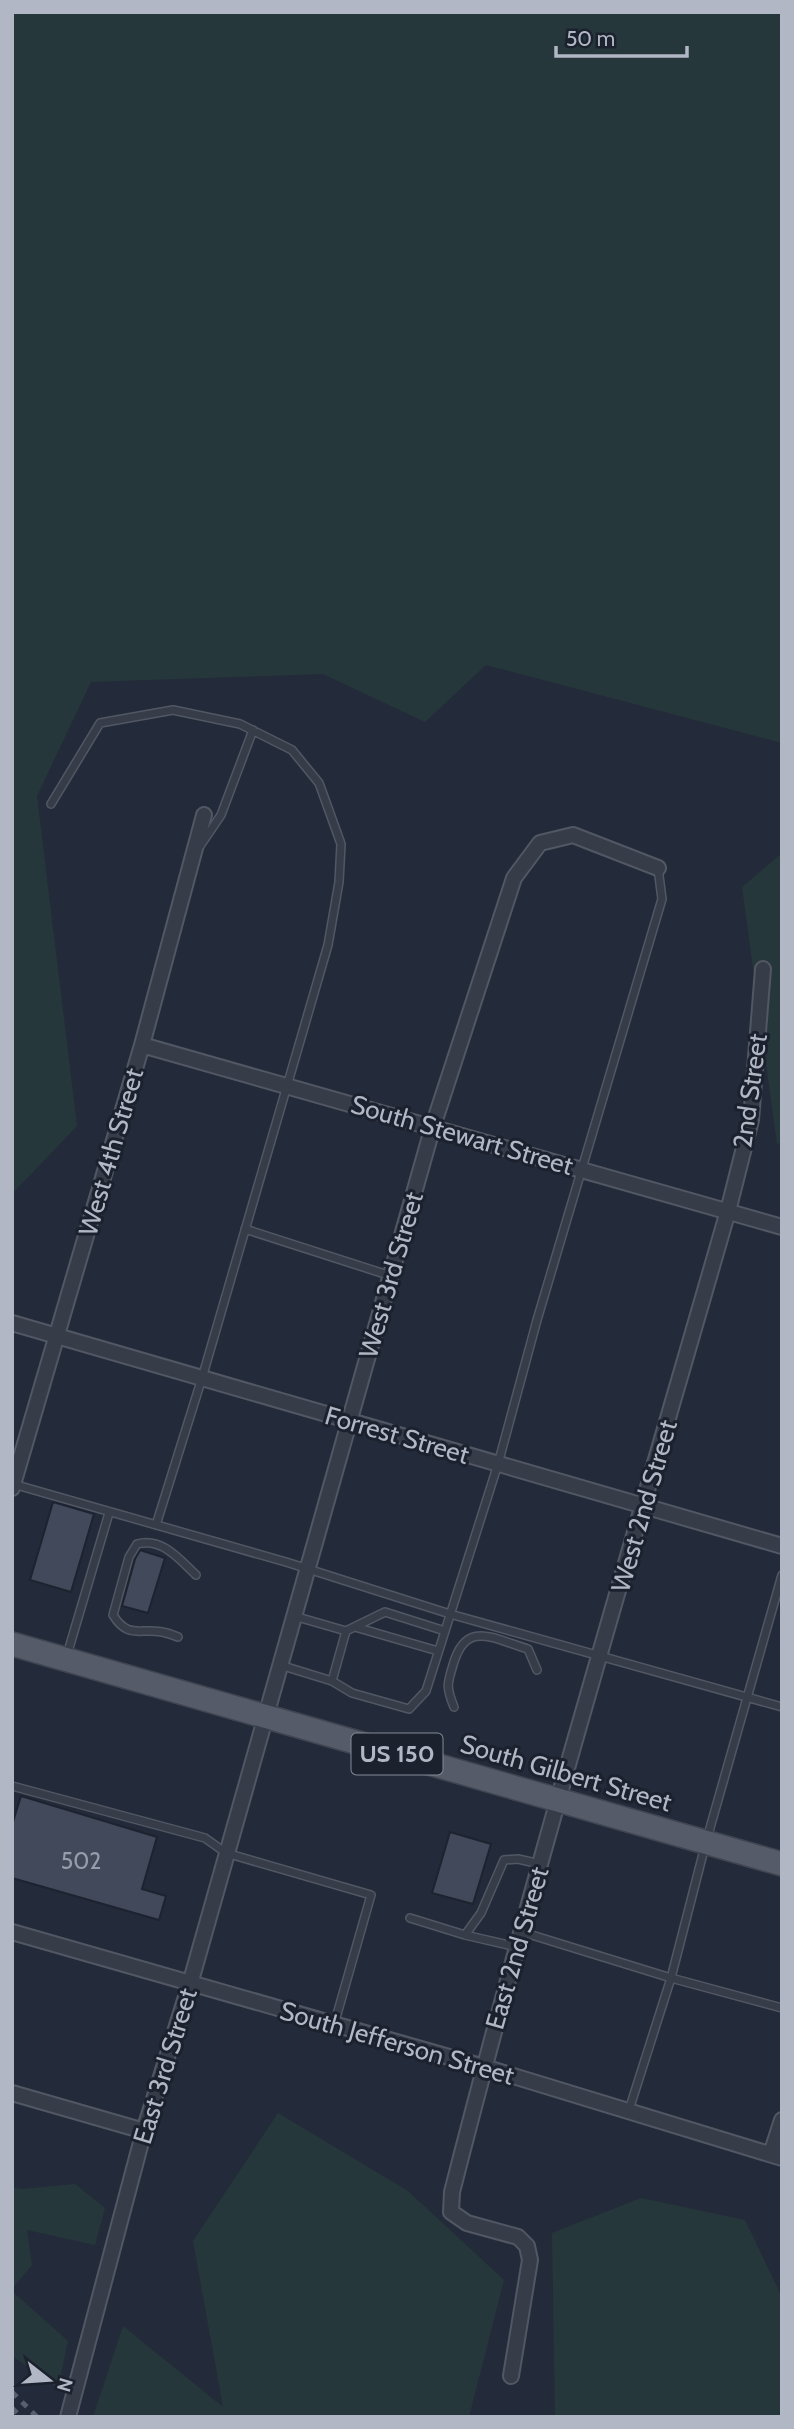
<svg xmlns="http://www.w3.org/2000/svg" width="794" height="2429" viewBox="0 0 794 2429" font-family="Cabin,sans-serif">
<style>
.green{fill:#26373b}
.building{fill:#42495b;stroke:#1e2330;stroke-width:2}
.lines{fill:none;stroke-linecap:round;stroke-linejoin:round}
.service-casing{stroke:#525764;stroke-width:10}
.minor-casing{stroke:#525764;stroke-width:18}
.primary-casing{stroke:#404552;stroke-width:26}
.service{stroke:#373c49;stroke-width:7}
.minor{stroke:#373c49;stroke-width:14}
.primary{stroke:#555b69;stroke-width:23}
.rail{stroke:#595f70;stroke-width:5;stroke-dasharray:7 7;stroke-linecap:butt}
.labels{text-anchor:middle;stroke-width:6;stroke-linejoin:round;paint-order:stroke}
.number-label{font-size:23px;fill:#969caa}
.shield{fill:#1c212e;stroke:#858a98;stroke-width:2}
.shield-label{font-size:24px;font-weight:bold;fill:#b2b7c5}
.street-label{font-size:26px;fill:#b2b7c5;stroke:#1c212e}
</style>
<rect width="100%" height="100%" fill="#232a39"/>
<!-- green -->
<path class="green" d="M12,12H782V743L486,665L425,722L323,674L91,682L37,796L77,1126L12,1194Z
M782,853V1142L777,1144L742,887Z
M278,2113L408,2191L504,2280L469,2417H93L123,2326L223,2407L193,2241Z
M75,2184L105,2208L95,2245L27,2230L32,2265L12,2289V2187L21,2189Z
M641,2198L745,2220L782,2297V2417H555L552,2233Z
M12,2291L68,2341L58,2388L12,2356Z"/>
<!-- building -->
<path class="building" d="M53,1502L94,1514L71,1592L30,1580Z
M140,1550L165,1558L148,1613L122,1606L135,1559Z
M21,1796L157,1837L142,1889L166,1896L159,1920L12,1878V1825Z
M450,1832L491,1844L473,1904L432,1893Z"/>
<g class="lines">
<!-- service casing -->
<g class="service-casing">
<path id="service" d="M51,804L100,723L173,710L240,724L292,750L319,783L341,844L339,882L328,945L202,1378L156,1525
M200,846L221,815L253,730
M245,1229L391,1276
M13,1484L286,1562L450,1614L782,1707
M294,1616L346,1631L332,1681
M355,1627L438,1651
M346,1631L385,1612L445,1631
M178,1637C173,1635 168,1633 162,1632C139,1628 128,1639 113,1615L129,1557L137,1544C162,1537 179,1559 196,1575
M67,1655L109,1513
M280,1665L332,1681L352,1693L409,1709L426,1691L498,1464L537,1320L662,899L658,868
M454,1707C446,1687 447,1684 453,1665C466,1619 493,1639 528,1649L537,1670
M12,1786L205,1838L226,1853L371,1895L334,2025
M410,1918L465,1935L517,1947
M522,1932L671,1978L782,2008
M465,1935L481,1913L504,1860L518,1859L540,1864
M629,2110L671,1978L706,1842L782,1575"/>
</g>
<!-- minor casing -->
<g class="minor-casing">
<path id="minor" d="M142,1045L782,1227
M12,1323L782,1546
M12,1488L142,1045L204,815
M12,1932L484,2067L782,2158
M12,2093L144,2131
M771,2154L782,2120
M511,2376L530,2260L527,2246L518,2237L467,2223L451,2212L452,2192C536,1863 634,1538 728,1211L751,1120L763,969
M68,2417L144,2131L190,1984L433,1126L514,878L540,843L573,835L658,868"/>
</g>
<!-- primary casing -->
<g class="primary-casing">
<path id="primary" d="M12,1644L782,1864"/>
</g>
<!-- service -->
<use href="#service" class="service"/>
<!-- minor -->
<use href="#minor" class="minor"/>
<!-- primary -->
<use href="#primary" class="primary"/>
<!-- rail -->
<path class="rail" d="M12,2392L37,2417
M12,2408L21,2417"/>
</g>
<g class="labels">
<!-- number labels -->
<g class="number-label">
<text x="81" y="1869">502</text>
</g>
<!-- shield labels -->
<rect class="shield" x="351.5" y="1733.5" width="91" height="41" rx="5"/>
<g class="shield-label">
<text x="397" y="1762">US 150</text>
</g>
<!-- street labels -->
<g class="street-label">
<text transform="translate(750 1091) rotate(-82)" y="9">2nd Street</text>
<text transform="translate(462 1135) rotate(16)" y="9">South Stewart Street</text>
<text transform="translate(111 1152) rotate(-74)" y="9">West 4th Street</text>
<text transform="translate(391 1275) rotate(-74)" y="9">West 3rd Street</text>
<text transform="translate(397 1435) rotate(16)" y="9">Forrest Street</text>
<text transform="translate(644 1506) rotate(-74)" y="9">West 2nd Street</text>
<text transform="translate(566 1773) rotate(16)" y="9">South Gilbert Street</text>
<text transform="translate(517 1948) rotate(-74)" y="9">East 2nd Street</text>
<text transform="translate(397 2043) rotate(16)" y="9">South Jefferson Street</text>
<text transform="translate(165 2066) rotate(-73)" y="9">East 3rd Street</text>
</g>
</g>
<!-- border -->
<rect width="794" height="2429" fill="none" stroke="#b2b7c5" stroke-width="28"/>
<!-- north arrow -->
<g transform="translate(49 2380) rotate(107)" stroke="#1c212e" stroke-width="5" paint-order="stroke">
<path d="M0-5L12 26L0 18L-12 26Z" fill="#b2b7c5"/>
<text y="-10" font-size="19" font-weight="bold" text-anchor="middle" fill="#b2b7c5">N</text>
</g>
<!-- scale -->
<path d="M556 46v10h131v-10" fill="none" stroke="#b2b7c5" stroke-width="3.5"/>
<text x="566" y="46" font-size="21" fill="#b2b7c5" stroke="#1c212e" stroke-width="5" paint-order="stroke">50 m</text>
</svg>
